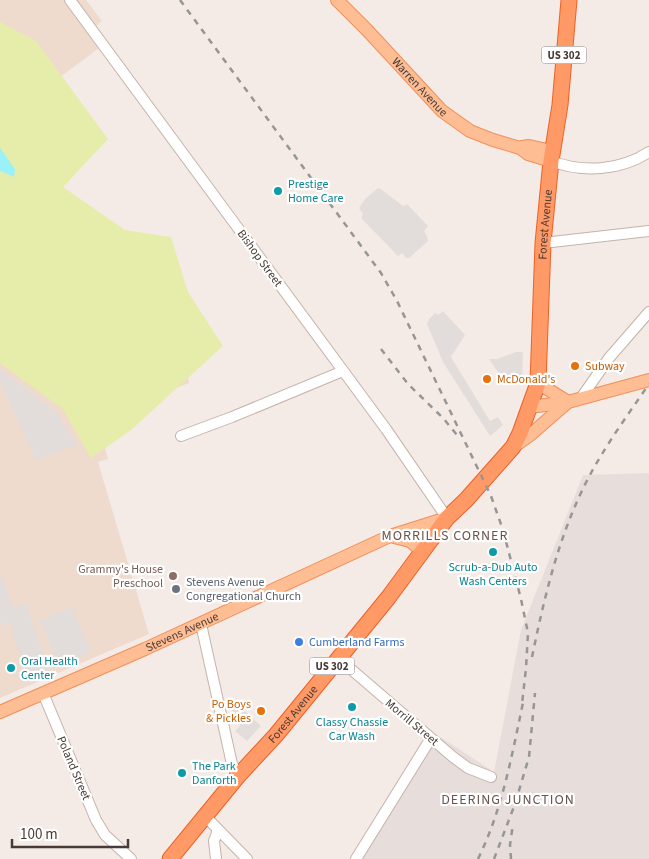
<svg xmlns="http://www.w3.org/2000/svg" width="649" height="859" viewBox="0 0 649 859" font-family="'Source Sans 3',sans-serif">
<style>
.industrial{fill:#e7dddb}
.education{fill:#efdbce}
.green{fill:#e6edaa}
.parking{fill:#e2dddb}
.water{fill:#9cf1f8}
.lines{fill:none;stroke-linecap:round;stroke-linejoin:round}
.minor-casing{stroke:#c4b3aa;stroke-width:12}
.major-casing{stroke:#f08f59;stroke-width:14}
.highway-casing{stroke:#ed6127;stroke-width:17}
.minor{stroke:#fff;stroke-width:10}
.major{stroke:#ffbd94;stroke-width:12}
.highway{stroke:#f96;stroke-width:15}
.rail{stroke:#969696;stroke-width:2.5;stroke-dasharray:6 6;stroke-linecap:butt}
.culture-dot{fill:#0f9aa8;stroke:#fff;stroke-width:2}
.food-dot{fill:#e8710a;stroke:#fff;stroke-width:2}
.education-dot{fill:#8d6e63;stroke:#fff;stroke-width:2}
.worship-dot{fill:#6b7280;stroke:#fff;stroke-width:2}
.shop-dot{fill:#3f7fe0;stroke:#fff;stroke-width:2}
.labels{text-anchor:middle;stroke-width:4.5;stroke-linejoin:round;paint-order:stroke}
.shield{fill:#fff;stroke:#7f7571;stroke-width:1}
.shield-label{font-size:11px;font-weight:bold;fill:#483a34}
.street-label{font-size:12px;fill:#483a34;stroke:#fff}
.culture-label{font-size:12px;fill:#0d838f;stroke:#fff;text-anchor:start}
.food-label{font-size:12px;fill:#c56008;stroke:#fff;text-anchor:start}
.education-label{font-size:12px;fill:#785e54;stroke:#fff;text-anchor:end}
.worship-label{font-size:12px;fill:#5b616d;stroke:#fff;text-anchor:start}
.shop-label{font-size:12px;fill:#366cbe;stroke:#fff;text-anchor:start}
.neighbourhood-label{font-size:14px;letter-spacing:1px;fill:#6c534a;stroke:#fff}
</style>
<rect width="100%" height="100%" fill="#f5ebe6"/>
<!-- industrial -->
<path class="industrial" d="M649,473V859H360L439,736L494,772L521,630L583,475Z"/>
<!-- education -->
<path class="education" d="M0,0H86L102,21L96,26L101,33L84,28L98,49L56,80L58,189L188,377L189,383L97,418L108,459L98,462L149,634L0,698Z"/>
<!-- green -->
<path class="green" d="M0,22L36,41L108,139L63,187L125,230L171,237L188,292L223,346L131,430L91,458L63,409L0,363V171L15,170L0,148Z"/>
<!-- parking -->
<path class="parking" d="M378,188L381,189L403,206L407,204L428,226L424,231L427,236L428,241L409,258H406L402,253L398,256L361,218L363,214L359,208L365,199Z
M443,311L465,335L451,357L490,421L498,417L503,425L490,436L443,362L427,324L429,319L435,313L438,315Z
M516,352H523L522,383L518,384L502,378L489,359H497Z
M0,369L57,413L77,445L36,460L0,381Z
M0,574H1L12,606L27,604L36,635L50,669L30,678L12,634L14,633L10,623L2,625L0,619Z
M72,607L91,652L59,666L40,621Z
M237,704L261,726L247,741L235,731L240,726L232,710Z"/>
<!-- water -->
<path class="water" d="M0,148L15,169L14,177L0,171Z"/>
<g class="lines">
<!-- minor casing -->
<g class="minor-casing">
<path id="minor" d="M70,0L386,429L447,518
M551,161C583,173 620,171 649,152
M543,243L649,231
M581,398L609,358L649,312
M181,436L232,417L343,371
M201,624L232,764L238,776
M338,658L453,757L468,768L491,777
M43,693L96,820L105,835L131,859
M206,817L247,859
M216,859L214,841L218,830
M356,859L431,738"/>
</g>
<!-- major casing -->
<g class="major-casing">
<g id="major">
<path id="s1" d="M337,0L367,30L442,111L470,131L493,140L520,148L528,154L551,161"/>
<path d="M522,147L529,146L552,151"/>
<path d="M538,383L568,402"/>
<path d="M530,407L568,402"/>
<path d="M513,447L530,435L568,402L649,380"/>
<path d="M390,536L410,541L423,552"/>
<path id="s2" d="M0,712L145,649L390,536L447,518"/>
</g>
</g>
<!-- highway casing -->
<g class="highway-casing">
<g id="highway">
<path id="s3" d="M170,859L238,776L276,735L388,598L447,518L466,500L513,447L520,433L538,383L543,243L551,161L560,105L569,0"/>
</g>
</g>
<!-- minor -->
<use href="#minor" class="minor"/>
<!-- major -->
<use href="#major" class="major"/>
<!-- highway -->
<use href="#highway" class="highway"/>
<!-- rail -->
<path class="rail" d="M180,0L381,273L397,301L440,390L491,496L503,530L521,599L528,633L526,668L522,704
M381,349L408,384L443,418L457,435
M532,657C545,594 560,530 591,473C608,442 629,413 649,384
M478,859C503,808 512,754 524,698
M494,859L515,804L529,757L535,693
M511,859L510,845L513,824"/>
</g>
<!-- markers -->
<g class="culture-dot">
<circle cx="278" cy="191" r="5"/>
<circle cx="493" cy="552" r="5"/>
<circle cx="11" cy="668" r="5"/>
<circle cx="352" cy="707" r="5"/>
<circle cx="182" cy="773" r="5"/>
</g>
<g class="food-dot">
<circle cx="575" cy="366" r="5"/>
<circle cx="487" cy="379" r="5"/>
<circle cx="261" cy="711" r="5"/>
</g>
<circle class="education-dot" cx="173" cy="576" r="5"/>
<circle class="worship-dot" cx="176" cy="589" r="5"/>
<circle class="shop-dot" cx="299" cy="642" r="5"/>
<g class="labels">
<!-- shield labels -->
<g class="shield">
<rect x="541.5" y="46.5" width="45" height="17" rx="4"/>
<rect x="309.5" y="657.5" width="45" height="17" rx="4"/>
</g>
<g class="shield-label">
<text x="564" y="59">US 302</text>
<text x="332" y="670">US 302</text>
</g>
<!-- street labels -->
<g class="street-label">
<text dy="4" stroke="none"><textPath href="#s1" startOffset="120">Warren Avenue</textPath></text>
<text dy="4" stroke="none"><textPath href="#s3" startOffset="764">Forest Avenue</textPath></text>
<text transform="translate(260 258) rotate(54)" y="4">Bishop Street</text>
<text dy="4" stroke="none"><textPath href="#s2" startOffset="199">Stevens Avenue</textPath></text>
<text dy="4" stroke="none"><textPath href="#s3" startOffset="190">Forest Avenue</textPath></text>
<text transform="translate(412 722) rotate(40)" y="4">Morrill Street</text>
<text transform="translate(74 768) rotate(67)" y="4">Poland Street</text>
</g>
<!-- culture labels -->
<g class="culture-label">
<text x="288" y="188">Prestige<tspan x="288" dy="14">Home Care</tspan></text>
<text x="493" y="571" text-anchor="middle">Scrub-a-Dub Auto<tspan x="493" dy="14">Wash Centers</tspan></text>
<text x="21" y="665">Oral Health<tspan x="21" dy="14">Center</tspan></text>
<text x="352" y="726" text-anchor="middle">Classy Chassie<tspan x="352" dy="14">Car Wash</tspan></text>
<text x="192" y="770">The Park<tspan x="192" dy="14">Danforth</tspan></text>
</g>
<!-- food labels -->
<g class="food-label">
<text x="585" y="370">Subway</text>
<text x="497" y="383">McDonald's</text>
<text x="251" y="708" text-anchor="end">Po Boys<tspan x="251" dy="14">&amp; Pickles</tspan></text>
</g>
<!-- education labels -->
<g class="education-label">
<text x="163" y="573">Grammy's House<tspan x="163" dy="14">Preschool</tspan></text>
</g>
<!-- worship labels -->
<g class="worship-label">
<text x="186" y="586">Stevens Avenue<tspan x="186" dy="14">Congregational Church</tspan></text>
</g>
<!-- shop labels -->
<g class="shop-label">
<text x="309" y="646">Cumberland Farms</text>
</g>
<!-- neighbourhood labels -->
<g class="neighbourhood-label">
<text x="445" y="540">MORRILLS CORNER</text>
<text x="508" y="804">DEERING JUNCTION</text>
</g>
</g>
<!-- scale -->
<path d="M12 839v8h116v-8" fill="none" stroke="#483a34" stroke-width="2.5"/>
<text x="20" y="839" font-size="15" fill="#483a34" stroke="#ffffff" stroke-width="4" paint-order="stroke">100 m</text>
</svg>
